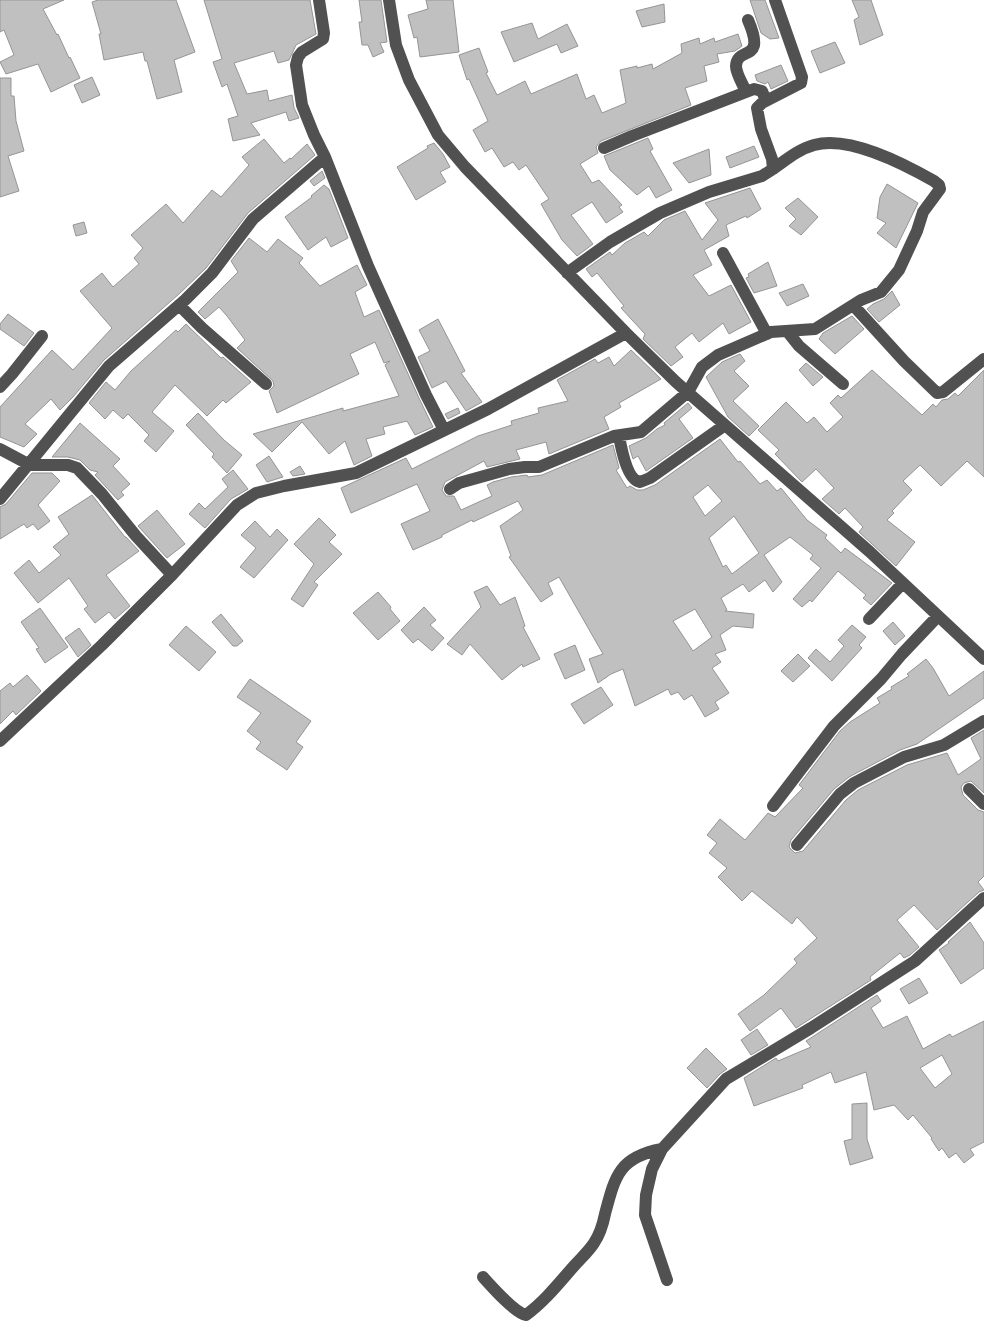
<svg xmlns="http://www.w3.org/2000/svg" width="984" height="1341" viewBox="0 0 984 1341" font-family="'Source Sans 3',sans-serif">
<style>
.building{fill:#c0c0c0;stroke:#959595;fill-rule:evenodd}
.lines{fill:none;stroke-linecap:round;stroke-linejoin:round}
.minor{stroke:#515151;stroke-width:12}
</style>
<rect width="100%" height="100%" fill="#fff"/>
<!-- building -->
<path class="building" d="M0,0H64L43,9L57,35L58,34L69,58L70,57L80,78L51,92L38,64L6,74L0,62L14,55L4,30L0,32Z
M98,0H176L195,52L174,60L182,92L157,99L147,61H145L143,52L104,60L99,34H101L92,2Z
M204,0H310L316,34L296,45L289,60L278,63L274,51L234,63L247,94L267,90L269,101L292,95L294,108L299,118L289,121L286,112L251,123L260,135L233,141L228,119L238,116L227,84L222,87L213,62L222,59Z
M359,0H381L387,42L380,43L384,52L373,57L368,45H362L359,22H362Z
M426,0H453L459,52L420,57L417,37L414,38L408,15L428,9Z
M750,0H765L779,38L770,39L761,33Z
M852,0H871L883,35L860,45L854,20L859,17Z
M664,4L665,22L642,27L636,11Z
M532,23L538,39L567,24L578,46L561,53L557,44L514,62L501,32Z
M738,34L742,46L735,51L717,54L719,62L704,66L707,81L685,88L691,105L601,141L596,147L598,153L580,164L592,183L599,180L622,205L619,207L623,212L606,223L592,202L571,215L593,244L577,256L562,240L541,204L549,199L526,165L519,170L513,162L504,167L492,148L485,152L473,130L488,121L469,79L467,80L459,55L479,48L488,72L486,73L497,95L525,81L531,94L577,74L586,99L594,95L602,113L626,103L620,70L637,66V68L652,64L653,69L682,53L681,44L699,38L700,44L714,38L715,42Z
M835,42L845,63L820,73L811,51Z
M781,65L788,81L771,89L768,82L765,84L757,81L755,75Z
M92,77L100,95L82,103L74,85Z
M0,78H11V96H14L16,121L24,151L8,156L19,191L0,197Z
M648,138L653,149L650,151L672,190L656,198L649,186L637,195L610,170L604,156Z
M264,139L284,163L290,158L291,159L307,144L315,155L248,213L206,268L179,294L104,360L73,397L60,410L51,399L25,424L37,434L24,447L0,437V407L52,350L73,370L112,328L80,291L102,273L113,287L139,264L134,258L143,248L131,235L166,204L183,223L212,190L221,197L249,165L242,157Z
M434,143L443,154L450,167L440,172L446,182L416,200L397,167L428,148L427,146Z
M754,146L759,157L730,168L726,157Z
M709,149L711,175L689,183L673,163Z
M322,171L325,178L314,186L310,181Z
M887,184L918,203L896,248L877,233L886,223L877,218L880,197Z
M324,185L329,189L348,238L331,247L326,237L308,250L285,217L312,197L311,196Z
M750,188L761,209L747,218L746,216L726,225L729,236L704,250L712,265L693,275L709,296L731,285L751,322L729,334L723,323L699,342L692,333L675,347L683,357L671,366L643,339L645,334L621,308L624,306L597,273L592,277L586,269L610,252L612,255L625,243L644,232L648,236L664,220L685,211L702,240L718,220L705,203Z
M798,198L818,217L801,235L789,226L796,219L785,208Z
M84,222L87,233L76,236L73,225Z
M249,238L267,252L278,239L303,258L299,263L320,286L357,265L367,285L355,292L364,317L379,310L419,398L433,427L415,435L407,421L383,427L385,434L366,439L372,456L354,465L345,441L329,454L302,422L272,452L253,434L343,408V411L399,396L385,365L390,361L384,363L375,342L350,354L359,374L277,413L269,391L274,386L273,381L237,348L245,340L227,316L219,307L205,319L198,312L238,272L231,261Z
M768,262L777,286L754,293L746,278L749,277L748,274Z
M803,284L809,296L787,306L779,293Z
M892,291L900,305L879,322L867,309L873,304L884,299Z
M8,314L34,333L24,346L0,329V324Z
M852,316L864,329L835,354L819,339L823,333Z
M438,319L465,371L461,373L482,402L466,411L446,381L432,388L418,357L430,351L419,330Z
M186,324L221,358L223,357L251,382L226,403L223,400L207,416L175,385L152,412L174,431L156,452L144,441L149,435L128,414L123,419L113,410L105,419L89,403L106,382L115,390L131,371L176,330L178,332Z
M631,350L661,379L619,403L621,407L604,417L609,429L549,454L546,442L516,450L520,459L487,467L484,461L445,482L442,490L446,496H454L461,510L492,496L487,485L493,482L511,477L527,475L528,477L542,475L613,445L619,468L616,470L627,488L630,486L637,490H643L655,485L720,439L738,462L740,461L760,484L767,480L777,491L781,488L807,520L827,535L825,538L841,553L845,548L892,583L871,605L863,598L866,595L838,571L812,602L810,600L802,607L793,599L821,568L810,559L813,555L790,537L764,555L782,582L773,592L765,580L749,592L743,584L721,598L727,610L725,611L754,614L753,628L733,626L720,635L726,650L715,654L721,662L712,668L729,693L715,702L719,709L705,717L692,695L684,700L678,692L671,695L668,689L635,706L623,669L611,674L598,683L589,659L603,654L559,577L548,583L553,594L541,602L509,557L511,556L500,526L523,510L518,501L473,522L472,520L442,535V537L413,550L401,524L430,511L417,484L351,513L341,488L406,458L412,469L478,436L512,425L511,421L539,413L538,408L568,401L557,380L595,359L598,363L609,357L614,366ZM708,485L722,501L705,516L693,497ZM734,516L759,553L732,574L726,565L723,567L709,538ZM695,609L712,637L693,651L673,621Z
M740,354L745,361L734,371L749,386L733,401L759,426L749,436L728,417L706,377L722,362Z
M806,363L823,377L813,386L799,370Z
M872,370L922,415L933,404L936,407L942,400L948,399L955,393L958,396L984,370V477L967,461L941,486L920,465L903,481L912,490L892,511L894,513L887,520L915,542L896,566L859,532L863,527L845,508L839,514L822,499L834,488L816,469L802,482L775,454L779,450L758,430L786,402L807,423L814,417L827,432L843,417L830,403L838,395L841,398Z
M688,403L692,408L679,419L693,438L646,471L638,456L633,459L629,446L646,438L657,429L665,425L664,423Z
M458,408L460,413L448,419L445,414Z
M198,413L224,440L242,455L227,473L212,457L214,454L186,425Z
M80,423L120,459L113,466L130,484L121,492L124,495L118,500L95,475L98,472L90,470L80,460L68,457H52Z
M269,456L283,477L267,482L256,465Z
M300,466L305,474L293,476L290,472Z
M233,470L248,489L231,499L205,528L189,514L199,503L205,509L228,487L222,479Z
M32,473H52L60,481L38,505L50,521L38,530L33,524L27,528L24,524L0,539V507L6,504Z
M92,495L125,537H126L139,551L106,575L130,606L115,619L109,612L95,623L84,609L88,606L69,578L38,603L14,573L29,560L39,573L61,555L53,547L69,534L58,517Z
M157,510L185,544L167,558L138,526Z
M319,518L336,535L329,542L342,554L314,582L318,585L303,607L291,599L314,564L294,544Z
M255,521L270,537L277,529L288,540L254,578L240,567L256,548L241,535Z
M487,586L500,605L515,597L525,626L523,627L540,659L523,667L522,664L502,680L470,644L462,655L447,644L481,607L474,592Z
M378,592L391,607L390,609L400,621L378,640L353,613Z
M424,607L436,620L430,625L444,638L432,651L418,639L413,643L401,630Z
M40,608L68,647L45,663L36,649L39,648L21,622Z
M221,614L243,641L237,646H233L212,622Z
M893,622L905,636L895,645L883,631Z
M852,625L866,637L859,645L862,648L832,681L808,658L816,649L830,662L844,646L838,640Z
M186,626L216,652L199,671L169,645Z
M79,628L91,645L78,657L65,638Z
M575,645L585,670L565,679L554,654Z
M798,654L810,666L793,682L781,671Z
M926,659L933,668L949,696L984,671V698L917,744L900,750L849,777L834,789L791,840L789,847L795,853L803,851L846,800L858,790L907,765L947,753L958,775L981,759L971,738L984,730V793L971,781L964,783L961,787L963,795L978,810L984,812V876L978,882L984,890L979,892L937,930L914,905L897,920L919,947L910,955L904,958L900,953L870,977L871,980L796,1028L781,1008L750,1031L738,1014L764,995L797,963L794,959L817,938L797,917L792,924L752,891L742,901L718,877L727,868L709,853L717,843L707,835L720,819L745,840L768,813L775,817L803,788L799,785L840,731L850,722L880,703L877,698L892,689L891,687L909,676L907,674Z
M27,675L41,691L16,715L13,711L0,724V691L10,683L13,687Z
M250,679L311,721L296,742L303,747L287,770L256,749L261,742L247,731L261,713L237,697Z
M601,687L613,705L584,724L571,704Z
M970,922L984,943V968L961,984L939,950L949,943L948,942Z
M919,978L928,993L909,1004L900,989Z
M877,995L881,1001L871,1008L883,1028L907,1016L923,1049L950,1034L952,1037L984,1021V1142L970,1149L974,1155L964,1163L956,1153L949,1158L942,1148L939,1151L931,1139L932,1138L913,1115L908,1120L894,1105L874,1110L866,1072L835,1083L831,1072L802,1085L803,1088L754,1106L744,1078L776,1058L778,1061L811,1047L806,1041ZM942,1055L952,1074L935,1088L920,1068Z
M757,1029L768,1045L751,1055L741,1040Z
M706,1048L727,1069L720,1074L707,1088L687,1068Z
M867,1103V1139L873,1158L850,1165L844,1141L852,1139V1104Z"/>
<g class="lines">
<!-- minor -->
<path class="minor" d="M319,0L324,33L323,39L302,52L298,57L296,65L302,105L314,135L325,157L368,266L426,395L444,430
M389,0L396,45L409,80L438,135L465,167L626,333L676,382L870,552L984,659
M746,92C743,84 736,74 736,66C737,45 767,64 748,20
M604,148L632,136L754,89L762,91L766,101
M723,253L767,334
M567,273L610,242L660,213L709,192L762,176L773,169L772,159L761,129L757,108L762,103L801,83L802,77L775,0
M179,305L202,328L266,384
M853,305L904,361L937,393L943,392L984,359
M787,331L799,346L843,384
M0,387L12,374L42,336
M619,436C621,447 627,480 640,482L650,478L725,425
M0,449L30,465H68L77,468L102,494L136,536L172,575
M450,489L459,483L509,469L525,467H539L614,436L641,432L688,392L702,367L718,355L771,332L815,329L861,300L881,292L899,270L917,231L923,212L940,189L939,185L934,181C904,164 849,135 814,145C799,149 786,160 773,169
M0,499L109,366L185,300L212,273L253,219L325,157
M869,619L903,583
M0,741L102,645L172,575L237,505L256,493L284,486L356,473L488,409L626,333
M969,789L984,804
M773,806L834,726L881,679L902,654L938,616
M797,845L840,794L854,783L904,757L944,745L984,721
M483,1277C492,1287 514,1312 526,1315C545,1301 559,1283 574,1266C581,1258 589,1251 594,1243C600,1234 603,1224 605,1214C615,1176 619,1157 662,1149
M667,1280L645,1215L646,1195L652,1169L662,1149L726,1079L811,1028L915,961L984,898"/>
</g>
</svg>
